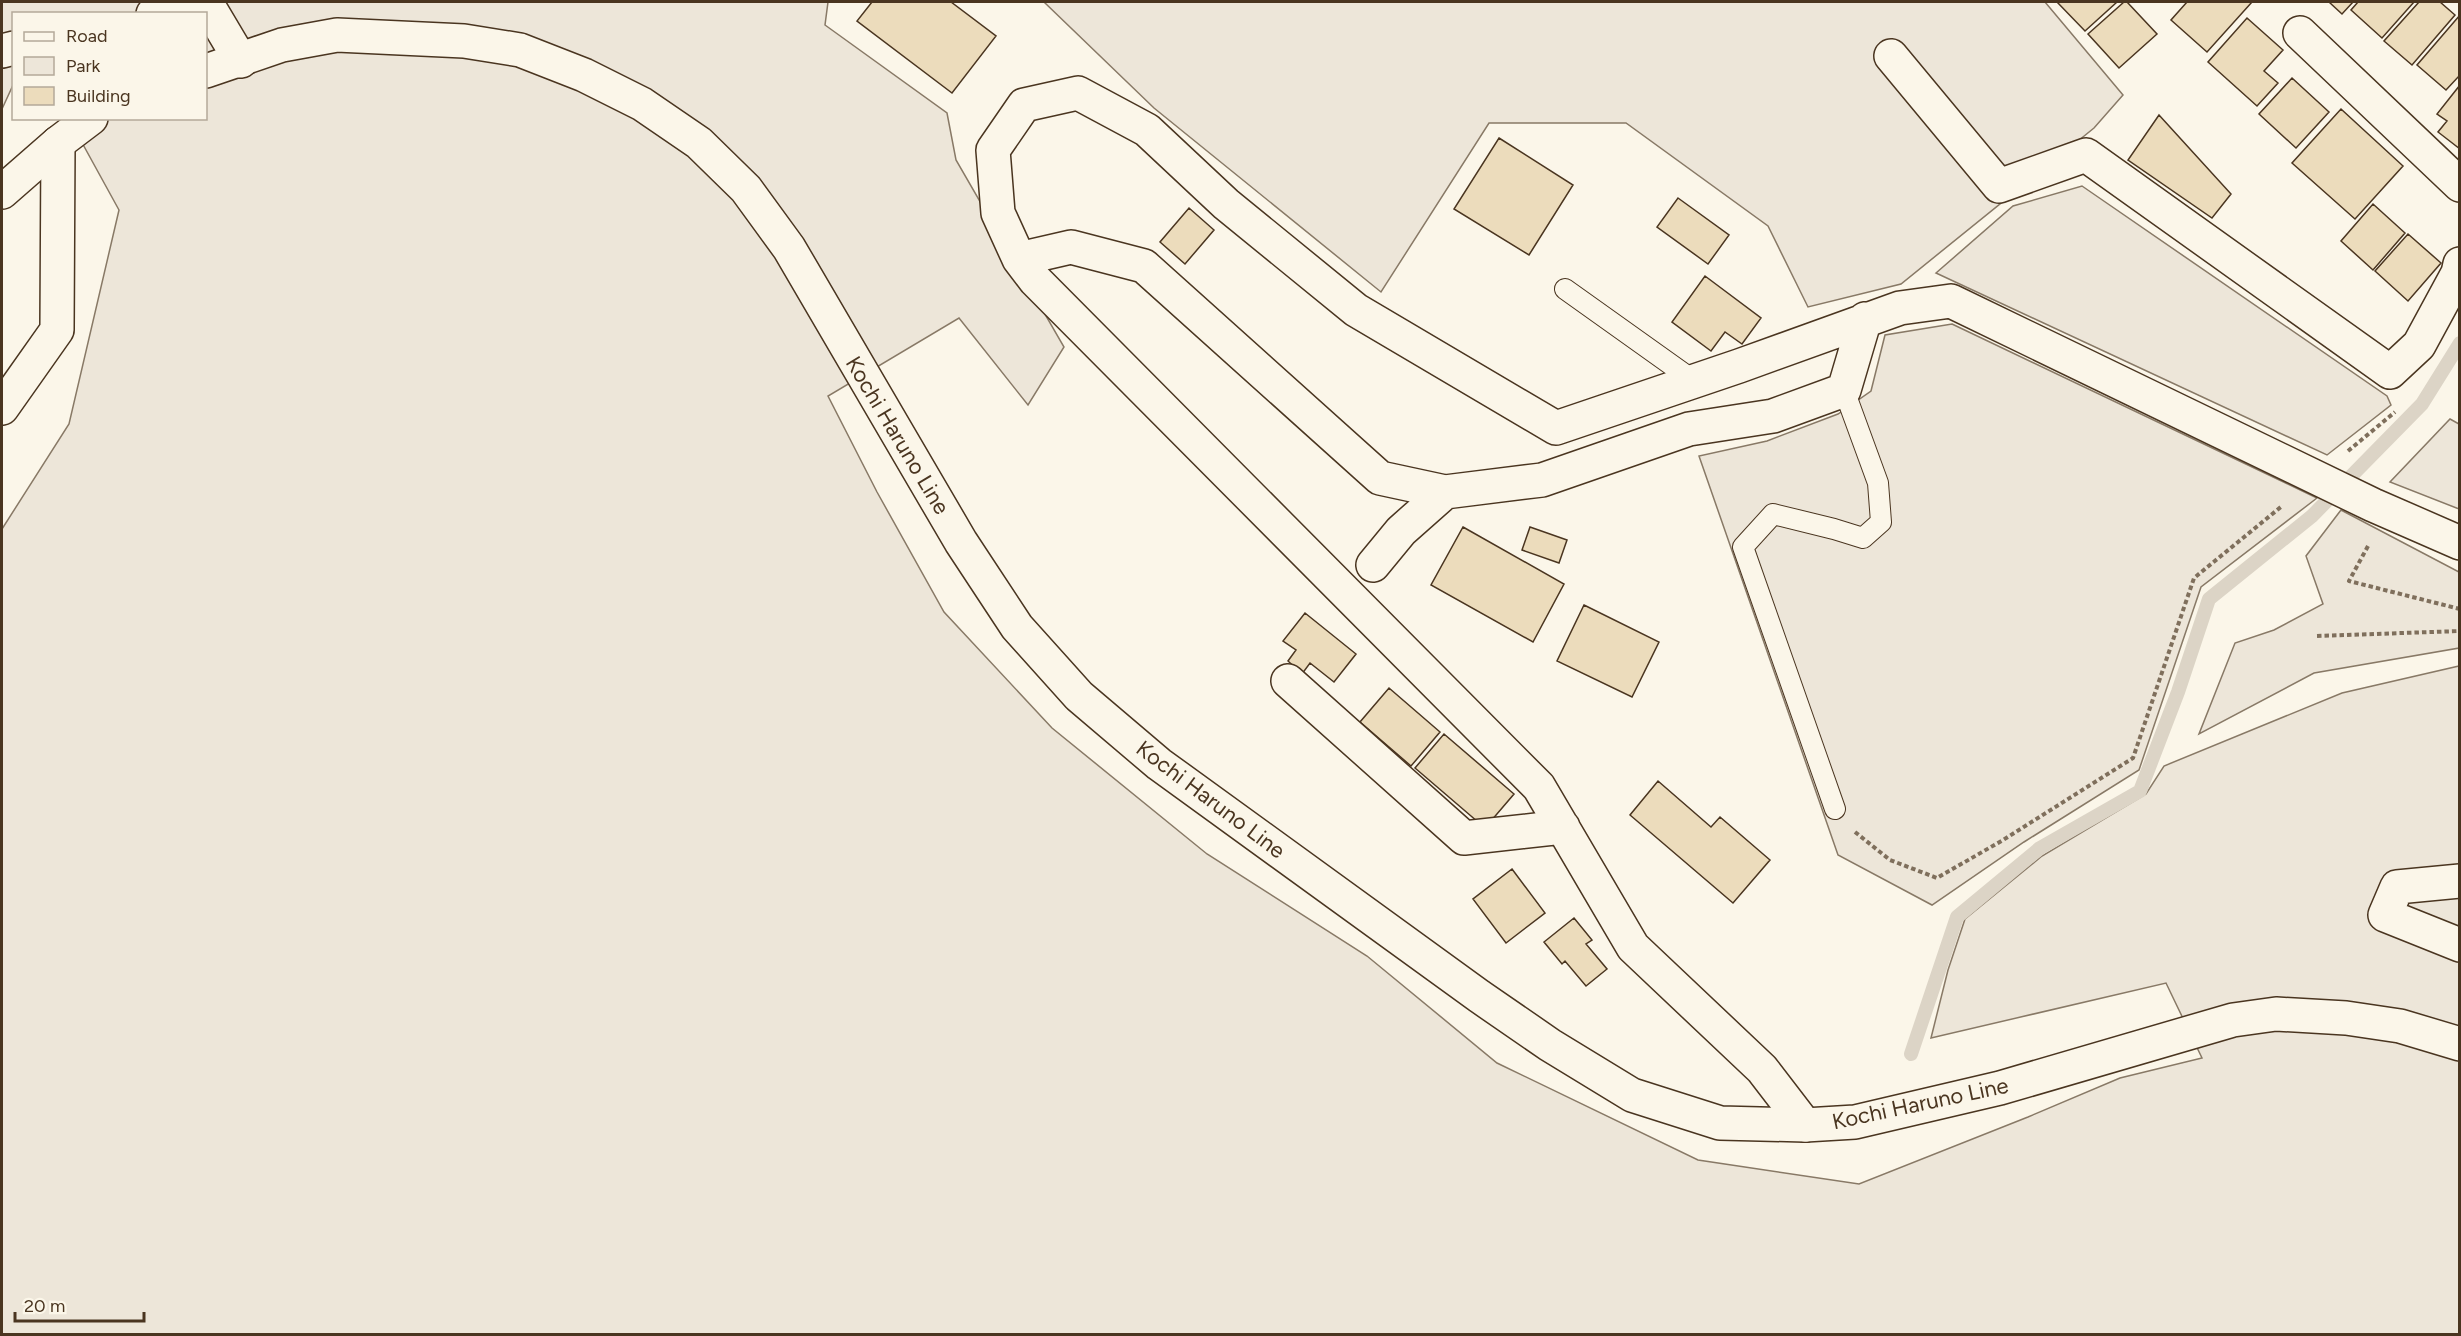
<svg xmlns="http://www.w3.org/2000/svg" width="2461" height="1336" viewBox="0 0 2461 1336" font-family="Figtree,sans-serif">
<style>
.green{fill:#ede6d9;stroke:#887966;stroke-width:1.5}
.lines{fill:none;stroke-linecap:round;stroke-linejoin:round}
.stream{stroke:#dcd4c6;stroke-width:14}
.building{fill:#ecdcbc;stroke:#4a3520;stroke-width:1.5}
.service-casing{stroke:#4a3520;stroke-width:22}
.minor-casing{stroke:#4a3520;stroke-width:36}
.primary-casing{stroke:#4a3520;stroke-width:36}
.path{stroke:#7f6f5c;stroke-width:4;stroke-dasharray:4.5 3;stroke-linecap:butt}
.service{stroke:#fbf6e9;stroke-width:20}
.minor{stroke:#fbf6e9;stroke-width:33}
.primary{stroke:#fbf6e9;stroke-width:33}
.labels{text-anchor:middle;stroke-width:4.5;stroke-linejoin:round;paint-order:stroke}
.street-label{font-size:22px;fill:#4a3520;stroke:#fbf6e9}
</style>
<rect width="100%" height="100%" fill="#fbf6e9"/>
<!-- green -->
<path class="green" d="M2,2H828L825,25L947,113L956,160L1064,347L1028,405L959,318L828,396L877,492L944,612L1052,728L1207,854L1367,956L1497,1063L1698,1160L1859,1184L2028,1117L2120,1078L2202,1058L2166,983L1931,1038L1948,970L1965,919L2042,856L2146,794L2164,766L2342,693L2459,666V1334H2V529L69,424L119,210L69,119L206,118V14H14L13,85L2,109Z
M1044,2H2045L2123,95L2094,128L1901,284L1808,307L1768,226L1626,123H1489L1381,292L1154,108Z
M2082,186L2387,396L2391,405L2327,455L1936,273L2013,206Z
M1952,324L2317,498L2201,587L2139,770L2024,842L1932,905L1838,855L1699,456L1767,441L1838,414L1871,391L1885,335Z
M2450,419L2459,424V509L2390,482Z
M2341,510L2459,572V648L2314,673L2199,734L2235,643L2274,630L2323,604L2306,556Z"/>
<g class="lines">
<!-- stream -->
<path class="stream" d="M1911,1054L1957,917L2040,848L2140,791L2178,692L2209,599L2312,516L2422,404L2460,343"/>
</g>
<!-- building -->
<path class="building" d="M872,2H951L996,36L952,93L857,21Z
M2057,2H2117L2085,31Z
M2124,2H2127L2157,34L2119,68L2088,34Z
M2187,2H2252L2207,52L2171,20Z
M2329,2H2353L2342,14Z
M2358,2H2414L2382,38L2351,10Z
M2419,2H2440L2455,15L2412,65L2384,41Z
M2460,15V75L2446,90L2417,65Z
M2247,18L2283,50L2264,71L2278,83L2257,106L2208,62Z
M2292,78L2329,112L2296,148L2259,114Z
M2460,85V149L2438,132L2447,121L2437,114Z
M2341,109L2403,166L2355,219L2292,163Z
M2159,115L2231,194L2212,218L2128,160Z
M1499,138L1573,185L1529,255L1454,209Z
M1678,198L1729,235L1708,264L1657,227Z
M2373,204L2405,233L2373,270L2341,241Z
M1189,208L1214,230L1185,264L1160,242Z
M2408,234L2441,263L2408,301L2375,271Z
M1705,276L1761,318L1742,344L1725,332L1711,351L1672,322Z
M1463,527L1564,584L1533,642L1431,585Z
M1530,527L1567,540L1559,563L1522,550Z
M1584,605L1659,642L1632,697L1557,661Z
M1305,613L1356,654L1334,682L1310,663L1302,674L1288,661L1296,650L1283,641Z
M1389,688L1440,732L1411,766L1360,722Z
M1444,734L1514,794L1485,828L1415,768Z
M1658,781L1711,827L1720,817L1770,860L1733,903L1630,815Z
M1512,869L1545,913L1506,943L1473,899Z
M1574,918L1592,940L1586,944L1607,969L1586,986L1565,961L1562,964L1544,942Z"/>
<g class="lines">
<!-- service casing -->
<g class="service-casing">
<path id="service" d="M1565,289L1694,381
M1835,809L1743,547L1773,514L1834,529L1863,538L1881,522L1878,483L1844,390"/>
</g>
<!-- minor casing -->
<g class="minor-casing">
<path id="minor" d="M206,2L241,61
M153,14L201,2
M2300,33L2460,185
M2,51L14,48
M1891,56L1999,186L2086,155L2390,372L2419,345L2458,273L2460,264
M1019,259L1071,247L1144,266L1380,478L1445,492
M2,408L57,330L58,143
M1373,565L1401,531L1445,492L1542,480L1689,429L1773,416L1844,390L1865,319
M1288,681L1464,838L1563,827
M2460,881L2397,887L2385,915L2460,945
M1805,1125L1762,1069L1633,947L1539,787L1035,280L1019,259L998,213L993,150L1024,105L1078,93L1147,130L1226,204L1356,310L1556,428L1739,366L1900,308L1951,301L2373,505L2460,543"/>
</g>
<!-- primary casing -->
<g class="primary-casing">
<path id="primary" d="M206,71L282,45L337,35L464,41L520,50L584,75L642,104L699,143L746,189L789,248L961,542L1017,627L1079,696L1159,764L1479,996L1550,1045L1632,1095L1720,1123L1805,1125L1855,1122L2000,1088L2233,1020L2276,1014L2346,1018L2400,1026L2460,1044
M2,192L58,143L91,118"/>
</g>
<!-- path -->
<path class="path" d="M2348,451L2395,412
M2368,546L2349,581L2460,609
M2317,636L2460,631
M1855,832L1890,860L1937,878L2003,840L2133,758L2194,578L2282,506"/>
<!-- service -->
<use href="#service" class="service"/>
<!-- minor -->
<use href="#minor" class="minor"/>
<!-- primary -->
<use href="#primary" class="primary"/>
</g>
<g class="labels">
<!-- street labels -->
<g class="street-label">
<text transform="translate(898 435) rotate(59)" y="8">Kochi Haruno Line</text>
<text transform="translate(1211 799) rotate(37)" y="8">Kochi Haruno Line</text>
<text transform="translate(1920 1103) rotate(-12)" y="8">Kochi Haruno Line</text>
</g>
</g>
<!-- border -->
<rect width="2461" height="1336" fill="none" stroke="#4a3520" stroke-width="6"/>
<!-- legend -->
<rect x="12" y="12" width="195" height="108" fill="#fbf6e9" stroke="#b4a999" stroke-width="1.5"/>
<rect x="24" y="32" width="30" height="9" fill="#fbf6e9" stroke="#b4a999" stroke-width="1.5"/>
<text x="66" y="42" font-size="18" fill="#4a3520">Road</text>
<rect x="24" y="57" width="30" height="18" fill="#ede6d9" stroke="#b4a999" stroke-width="1.5"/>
<text x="66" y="72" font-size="18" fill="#4a3520">Park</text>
<rect x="24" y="87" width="30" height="18" fill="#ecdcbc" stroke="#b4a999" stroke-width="1.5"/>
<text x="66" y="102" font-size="18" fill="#4a3520">Building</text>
<!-- scale -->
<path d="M15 1312v9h129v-9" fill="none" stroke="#4a3520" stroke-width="3"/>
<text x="24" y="1312" font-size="18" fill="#4a3520" stroke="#fbf6e9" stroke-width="4.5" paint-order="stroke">20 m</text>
</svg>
